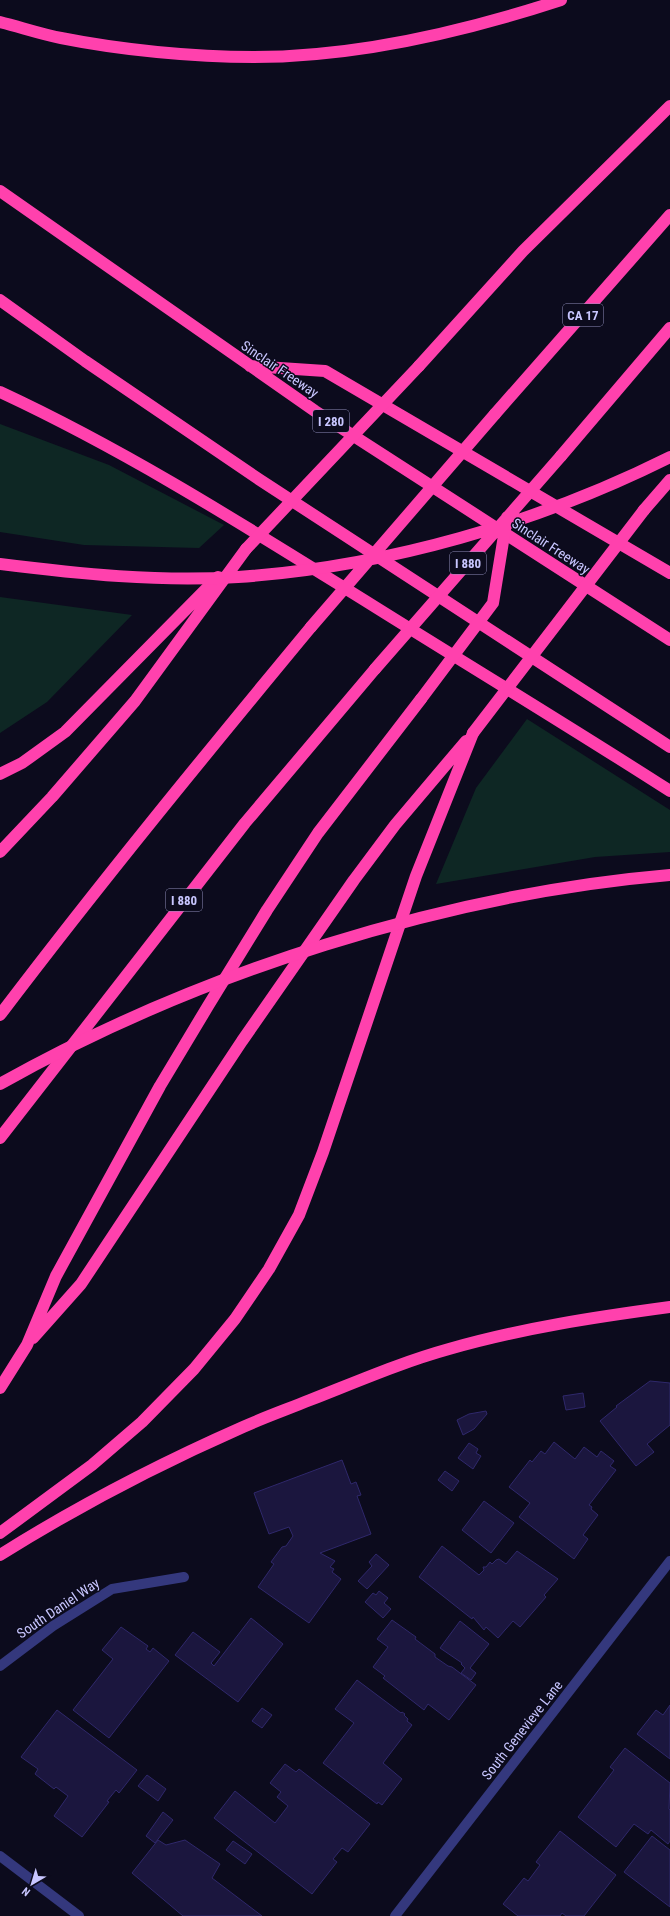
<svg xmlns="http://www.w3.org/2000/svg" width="670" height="1916" viewBox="0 0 670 1916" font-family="'Roboto Condensed',sans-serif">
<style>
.green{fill:#0e2724}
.building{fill:#1b163e;stroke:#2f286b}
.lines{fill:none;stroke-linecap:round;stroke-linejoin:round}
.minor{stroke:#34387d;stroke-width:10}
.motorway{stroke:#ff41ad;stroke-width:12}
.motorway-bridge{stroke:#ff41ad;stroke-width:12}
.labels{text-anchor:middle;stroke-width:3;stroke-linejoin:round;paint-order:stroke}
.shield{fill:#0c0b1d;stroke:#908ebb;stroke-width:1}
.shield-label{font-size:13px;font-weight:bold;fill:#c8c6ff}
.street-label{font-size:14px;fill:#c8c6ff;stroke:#0c0b1d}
</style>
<rect width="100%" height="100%" fill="#0c0b1d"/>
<!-- green -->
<path class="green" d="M0,424L109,465L224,525L199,548L84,545L0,532Z
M0,597L132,615L47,702L0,733Z
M527,719L670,810V852L595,857L436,884L476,788Z"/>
<!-- building -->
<path class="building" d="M650,1381L670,1383V1425L647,1444L654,1452L636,1466L600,1421L617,1407L616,1406Z
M583,1393L585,1407L566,1410L563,1396Z
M486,1411L487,1414L474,1429L463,1435L457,1420L469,1414Z
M554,1442L575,1459L584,1447L597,1457L601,1451L614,1461L610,1466L616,1470L589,1505L592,1507L591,1509L598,1515L583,1535L588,1539L574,1559L519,1517L530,1503L509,1487L530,1460L532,1462L541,1451L545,1454Z
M469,1443L478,1449L476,1453L481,1456L473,1469L458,1458Z
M342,1460L351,1484L356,1482L361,1495L357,1496L371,1534L320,1553L335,1561L330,1567L334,1569L332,1572L341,1579L309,1623L258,1587L274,1564L271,1562L282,1547L286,1546L293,1536L289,1527L269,1534L254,1493Z
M445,1471L459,1481L452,1491L438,1480Z
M484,1501L514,1523L491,1553L462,1530Z
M442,1546L479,1575L484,1570L483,1567H486L490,1562L492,1564L496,1560L499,1559L506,1564L517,1551L558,1579L544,1595L546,1597L520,1627L513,1621L498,1638L486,1627L484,1630L473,1617L472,1619L419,1577Z
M376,1554L389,1565L367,1589L358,1581L372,1566L369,1562Z
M379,1591L388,1598L384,1603L391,1609L383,1618L365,1602L373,1593L376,1595Z
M251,1618L283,1644L238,1702L175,1655L193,1632L220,1652L211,1663L214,1666Z
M392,1620L416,1637L415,1639L435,1654V1657L448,1666L452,1667L476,1685L449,1720L428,1704L424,1710L383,1678L385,1676L373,1667L388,1647L377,1639Z
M460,1621L489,1644L470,1668L476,1673L471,1680L461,1673L465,1668L461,1664L462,1663L440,1648Z
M121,1627L148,1646L146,1649L150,1652L153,1648L169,1661L109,1738L73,1710L113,1659L102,1650Z
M357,1680L401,1713L402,1712L405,1714L404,1715L408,1719L407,1721L412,1725L383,1763L402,1779L382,1805L378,1802L377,1804L323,1763L354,1723L335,1709Z
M670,1705V1759L637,1734L656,1710L663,1715Z
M262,1708L272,1715L262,1728L252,1721Z
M57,1710L137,1770L119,1793L116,1790L107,1801L109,1802L82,1837L54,1816L68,1796L56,1787L54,1789L35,1774L38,1769L21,1757Z
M625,1748L670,1783L669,1809L670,1810V1841L668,1844L651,1830L648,1834L634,1824L616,1847L578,1817L614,1770L610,1767Z
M285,1764L296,1772L299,1769L370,1824L348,1852L342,1848L333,1859L337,1862L312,1894L214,1818L235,1791L275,1823L288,1806L277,1797L281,1792L270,1783Z
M147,1775L166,1789L158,1801L138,1786Z
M163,1812L173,1820L155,1843L146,1836Z
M560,1831L616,1875L584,1916H566L562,1913L560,1916H518L503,1904L524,1878L528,1881L540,1865L536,1862Z
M652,1836L670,1850V1907L624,1872Z
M158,1840L166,1845L185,1840L220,1864L212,1878L262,1916H183L132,1873Z
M233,1841L252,1854L245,1864L226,1850Z"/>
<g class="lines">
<!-- minor -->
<path class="minor" d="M0,1666L53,1626L112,1589L184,1577
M0,1856L79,1916
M395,1916L670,1561"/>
<!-- motorway -->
<path class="motorway" d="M0,22C20,27 41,34 61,38C121,50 193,57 254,57C358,57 463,32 561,0
M0,191L315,411L670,640
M0,300L85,361L260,480L670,747
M250,366L325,371L670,573
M419,366L523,251L670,106
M0,392C127,451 245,526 364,600C466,664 569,726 670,791
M495,414L670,215
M561,456L670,328
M644,510L670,480
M0,774L22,763L65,732L218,577
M0,852L52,797L135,701L246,549
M0,1015C100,883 205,755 311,627
M0,1138L245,823L375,669
M33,1338L81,1284L242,1041L354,880L395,825L466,741
M0,1388L27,1345L56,1276L160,1086L208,1006L267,910L318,833L421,699
M0,1533L92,1465L142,1422L194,1369L235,1319L269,1269L299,1215L323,1152L416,876L473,733
M0,1555C78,1506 159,1464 243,1427C265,1417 288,1409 310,1400C356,1382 402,1362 449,1349C522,1328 596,1317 670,1307"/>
<!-- motorway-bridge -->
<path class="motorway-bridge" d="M246,549L419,366
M0,564C79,574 159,582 238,577C386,567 538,523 670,457
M311,627L495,414
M375,669L561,456
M421,699L493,603L507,517
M473,733L644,510
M0,1084C197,973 445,894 670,875"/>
</g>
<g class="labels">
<!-- shield labels -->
<g class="shield">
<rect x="563" y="304" width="40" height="22" rx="3"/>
<rect x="313" y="410" width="36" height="22" rx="3"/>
<rect x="450" y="552" width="36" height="22" rx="3"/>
<rect x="166" y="889" width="36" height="22" rx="3"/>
</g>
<g class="shield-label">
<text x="583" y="320">CA 17</text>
<text x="331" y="426">I 280</text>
<text x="468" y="568">I 880</text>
<text x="184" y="905">I 880</text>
</g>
<!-- street labels -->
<g class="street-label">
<text transform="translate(280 369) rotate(34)" y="5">Sinclair Freeway</text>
<text transform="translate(551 546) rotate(33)" y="5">Sinclair Freeway</text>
<text transform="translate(58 1608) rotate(-34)" y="5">South Daniel Way</text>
<text transform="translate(522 1730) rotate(-52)" y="5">South Genevieve Lane</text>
</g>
</g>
<!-- north arrow -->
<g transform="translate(32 1884) rotate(218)" stroke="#0c0b1d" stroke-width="3" paint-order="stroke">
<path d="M0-3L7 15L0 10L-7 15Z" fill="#c8c6ff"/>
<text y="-6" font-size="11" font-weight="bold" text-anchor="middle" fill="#c8c6ff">N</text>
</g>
</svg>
